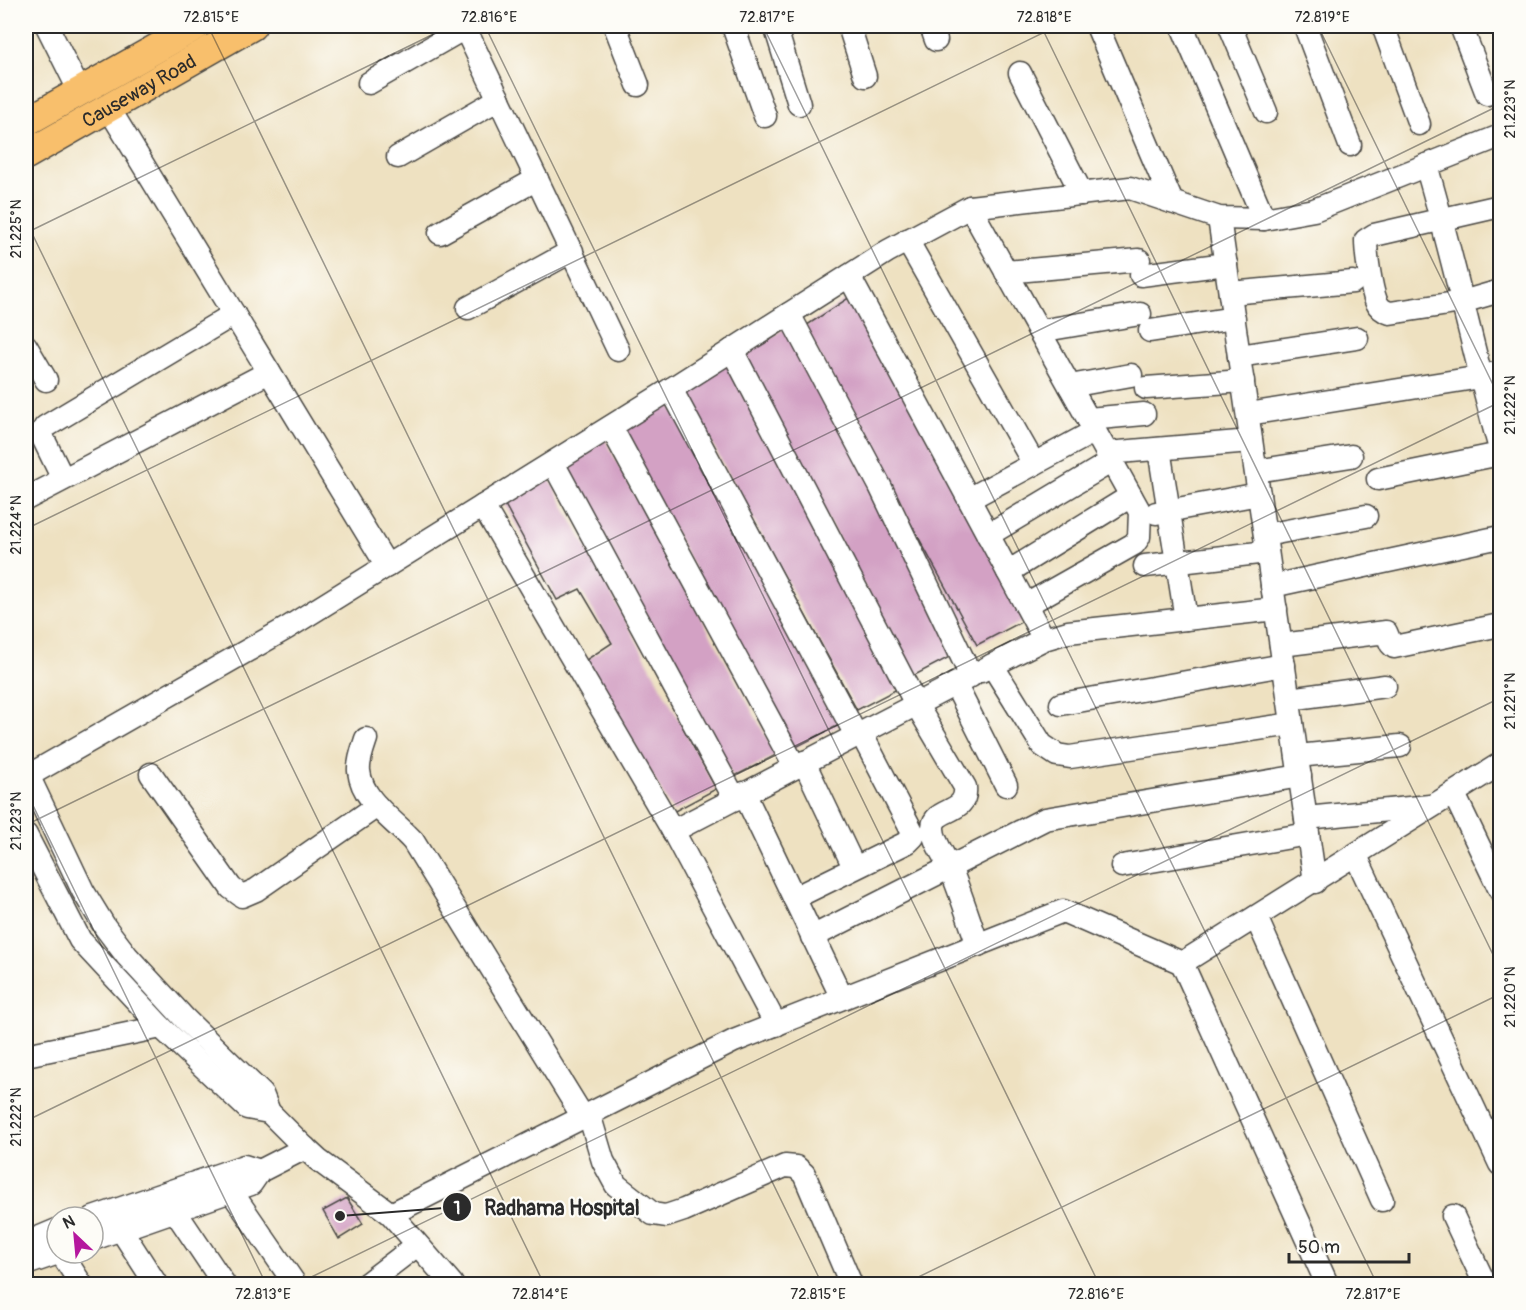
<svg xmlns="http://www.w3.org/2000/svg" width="1526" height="1310" font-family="Pangolin,sans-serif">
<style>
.building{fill:#d3a1c4}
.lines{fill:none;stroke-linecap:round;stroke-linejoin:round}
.minor-casing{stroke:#484642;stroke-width:25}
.major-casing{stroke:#484642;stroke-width:31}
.minor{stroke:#fff;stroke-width:22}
.major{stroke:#f8bf6c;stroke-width:28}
.ticks{fill:none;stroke:#2b2b2b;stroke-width:1.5;stroke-opacity:0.45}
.labels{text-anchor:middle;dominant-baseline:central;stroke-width:4.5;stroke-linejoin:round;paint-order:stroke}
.street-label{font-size:20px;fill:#2b2b2b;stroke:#fdfcf7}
.leader{fill:none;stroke:#2b2b2b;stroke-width:2}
.callout-dot{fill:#2b2b2b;stroke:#fdfcf7;stroke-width:2}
.mark-label{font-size:18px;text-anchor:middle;font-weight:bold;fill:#fff}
.callout-label{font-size:21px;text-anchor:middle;font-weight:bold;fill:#2b2b2b;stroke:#fdfcf7;stroke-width:4.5;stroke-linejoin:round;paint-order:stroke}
.neatline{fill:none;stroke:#2b2b2b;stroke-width:2}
.ticks-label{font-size:15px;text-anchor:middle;fill:#2b2b2b}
</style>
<rect width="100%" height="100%" fill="#fdfcf7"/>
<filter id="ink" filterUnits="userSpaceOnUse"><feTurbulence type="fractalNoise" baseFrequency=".0167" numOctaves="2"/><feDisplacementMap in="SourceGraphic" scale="12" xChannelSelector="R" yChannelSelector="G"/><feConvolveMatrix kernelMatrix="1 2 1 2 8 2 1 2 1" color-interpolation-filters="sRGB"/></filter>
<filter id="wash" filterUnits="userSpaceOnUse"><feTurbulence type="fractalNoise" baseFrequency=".008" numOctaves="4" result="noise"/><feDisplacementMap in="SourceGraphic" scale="24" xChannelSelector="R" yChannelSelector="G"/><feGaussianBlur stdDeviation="1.35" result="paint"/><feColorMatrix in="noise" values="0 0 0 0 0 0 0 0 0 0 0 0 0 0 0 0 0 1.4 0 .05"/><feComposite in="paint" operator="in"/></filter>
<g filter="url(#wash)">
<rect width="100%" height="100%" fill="#eee1c1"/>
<g id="blocks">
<g class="building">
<path d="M 853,295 L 1025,620 L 977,645 L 804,327 Z"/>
<path d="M 788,326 L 961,651 L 913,676 L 740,358 Z"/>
<path d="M 732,360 L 905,685 L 857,710 L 684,392 Z"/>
<path d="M 668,399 L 841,724 L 792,749 L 620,431 Z"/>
<path d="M 604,438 L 776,755 L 733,777 L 560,459 Z"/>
<path d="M 548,476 L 716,789 L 673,812 L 586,660 L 612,643 L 580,589 L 557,600 L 504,503 Z"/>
<path d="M 347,1198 L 363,1224 L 339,1239 L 323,1211 Z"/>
</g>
</g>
</g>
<g filter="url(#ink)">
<use href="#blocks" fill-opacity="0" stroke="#484642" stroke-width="1.5"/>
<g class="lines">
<g class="minor-casing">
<g id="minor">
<path d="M 47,26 L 80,92"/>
<path d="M 464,26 L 618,350"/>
<path d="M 615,26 L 638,85"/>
<path d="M 733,26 L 765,116"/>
<path d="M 775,26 L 799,104"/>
<path d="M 849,26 L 865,76"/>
<path d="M 931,26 L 936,40"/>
<path d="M 1097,26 L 1172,202"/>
<path d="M 1182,26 L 1264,219"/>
<path d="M 1230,26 L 1266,112"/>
<path d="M 1305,26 L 1350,145"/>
<path d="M 1383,26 L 1419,124"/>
<path d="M 1461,26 L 1487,94"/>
<path d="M 1020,73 L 1082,194"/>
<path d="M 369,83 L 465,28"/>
<path d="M 108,107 L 387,566"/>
<path d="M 398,157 L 499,99"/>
<path d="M 1426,165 C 1454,259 1474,355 1500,449"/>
<path d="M 1500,206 L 1374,235 L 1366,240 C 1366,255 1371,288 1376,301 C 1379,308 1383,311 1390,313 L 1462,302 L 1500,291"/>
<path d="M 970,207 L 1140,512 L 1139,537 L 1134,544 L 1026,605"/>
<path d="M 1219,218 L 1315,882"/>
<path d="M 440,233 L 537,179"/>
<path d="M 907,240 L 1034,464"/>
<path d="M 1006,272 L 1139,260"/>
<path d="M 1141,275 L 1226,264"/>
<path d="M 849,276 L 1044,639"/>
<path d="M 1230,293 L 1353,282"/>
<path d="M 468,308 L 572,251"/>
<path d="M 1039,331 L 1140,314"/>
<path d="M 1150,331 L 1234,318"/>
<path d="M 26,346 L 46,380"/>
<path d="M 732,350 L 916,704 L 965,787 C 968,815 934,807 933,827 C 932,841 946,857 951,870 C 961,894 969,920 978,945"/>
<path d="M 1239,356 L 1357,338"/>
<path d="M 1070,386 L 1131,375"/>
<path d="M 1146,388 L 1243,381"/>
<path d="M 671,389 L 856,735"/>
<path d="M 1248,414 L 1481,377 L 1500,372"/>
<path d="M 1088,419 L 1144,414"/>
<path d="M 611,427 L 795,767"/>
<path d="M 1159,449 L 1186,619"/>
<path d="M 1107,453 L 1251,441"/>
<path d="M 553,463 L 735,799"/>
<path d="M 1256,471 L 1351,456"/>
<path d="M 63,479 L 41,434 L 45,427 L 234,314"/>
<path d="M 1378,479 L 1500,454"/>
<path d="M 26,499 L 269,372"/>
<path d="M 969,499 L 1095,431"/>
<path d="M 483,506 L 673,831 L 776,1025"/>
<path d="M 1156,513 L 1259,494"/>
<path d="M 988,535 L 1112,461"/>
<path d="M 1265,535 L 1366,516"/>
<path d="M 1145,566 L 1267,552"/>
<path d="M 1008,572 L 1131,496"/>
<path d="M 1272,586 L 1500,537"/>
<path d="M 1281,645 L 1386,632 L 1391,644 L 1394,647 L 1500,625"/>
<path d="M 992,665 L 1042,745 L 1057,755 L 1070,757 L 1292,724"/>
<path d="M 981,671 L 1044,639 L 1068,632 L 1276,609"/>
<path d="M 955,684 L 1006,785"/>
<path d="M 1289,699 L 1385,686"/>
<path d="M 1061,704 L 1284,665"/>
<path d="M 366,739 C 363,748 358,761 359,771 C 362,801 394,820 413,841 L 583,1117"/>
<path d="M 1297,756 L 1400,746"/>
<path d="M 804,762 L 854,867"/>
<path d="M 26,771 L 83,891 L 105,927 L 127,956 L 185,1019 L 262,1094 L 269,1112 L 305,1148 L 318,1160 L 391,1214 L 734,1041 L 1063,911 L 1182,963 L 1500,764"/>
<path d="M 151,774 L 231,888 L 242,896 L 256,890 L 377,806"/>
<path d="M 26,777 L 287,628 L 671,389 L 888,251 L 970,207 L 1130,188 L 1219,218 L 1264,219 L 1314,210 L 1500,136"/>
<path d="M 744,793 L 842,998"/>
<path d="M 1454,794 L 1500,890"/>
<path d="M 1306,818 L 1430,806"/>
<path d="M 673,831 L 971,676 L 880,486 L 789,314"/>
<path d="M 26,835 L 80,940 L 161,1027 L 247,1108 L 269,1112"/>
<path d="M 1356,856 L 1500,1164"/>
<path d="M 1122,866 L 1308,834"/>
<path d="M 794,898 L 908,842 L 913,837 L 913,833 L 861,733"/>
<path d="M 1256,917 L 1382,1200"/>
<path d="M 812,937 L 1045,819 L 1300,776"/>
<path d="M 1182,963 L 1327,1284"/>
<path d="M 26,1055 L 161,1027"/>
<path d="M 589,1114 L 603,1161 L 616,1185 L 653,1214 L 666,1216 L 684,1210 L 785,1166 L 796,1167 L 804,1174 L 851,1284"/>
<path d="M 231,1191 L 295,1284"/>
<path d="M 175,1211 L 224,1284"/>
<path d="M 391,1214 L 452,1284"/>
<path d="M 1453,1216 L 1485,1284"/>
<path d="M 93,1218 L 244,1166 L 260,1171"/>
<path d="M 120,1228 L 156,1284"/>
<path d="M 93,1239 L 251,1184 L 260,1171 L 305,1148"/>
<path d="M 26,1243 L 57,1230"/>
<path d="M 61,1253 L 81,1284"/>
<path d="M 26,1264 L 58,1253"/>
<path d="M 366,1284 L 417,1245"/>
</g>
</g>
<g class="major-casing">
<g id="major">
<path d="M 26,122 L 196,26"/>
<path id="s1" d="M 26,155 L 252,26"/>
</g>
</g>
<use href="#minor" class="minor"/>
<use href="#major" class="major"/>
</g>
</g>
<path class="ticks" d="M 208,26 L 822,1284M 485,26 L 1099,1284M 763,26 L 1377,1284M 1041,26 L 1500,969M 1318,26 L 1500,399M 26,221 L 544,1284M 26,233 L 450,26M 26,529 L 1057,26M 26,791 L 266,1284M 26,825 L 1500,105M 26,1121 L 1500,402M 297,1284 L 1500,698M 904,1284 L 1500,994"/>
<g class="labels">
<g class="street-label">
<text stroke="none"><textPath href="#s1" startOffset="130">Causeway Road</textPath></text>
</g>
</g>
<path class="leader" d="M340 1216L457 1207"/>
<g class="callout-dot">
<circle cx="340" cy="1216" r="6"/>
<circle cx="457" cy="1207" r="15"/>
</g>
<g class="mark-label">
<text x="457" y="1214">1</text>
</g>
<g class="callout-label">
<text x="562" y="1215">Radhama Hospital</text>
</g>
<rect width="1526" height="1310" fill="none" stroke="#fdfcf7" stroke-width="66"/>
<g transform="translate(75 1235) rotate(334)"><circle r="28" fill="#fdfcf7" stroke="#a9a8a5" stroke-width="1.5"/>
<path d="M0-4.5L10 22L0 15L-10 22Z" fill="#b5179e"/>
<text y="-9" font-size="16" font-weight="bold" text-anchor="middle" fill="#2b2b2b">N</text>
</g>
<path d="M1289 1253v9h120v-9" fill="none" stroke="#2b2b2b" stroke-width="3"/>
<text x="1298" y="1253" font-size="18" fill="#2b2b2b" stroke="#fdfcf7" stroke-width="4.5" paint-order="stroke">50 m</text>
<rect x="33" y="33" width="1460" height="1244" class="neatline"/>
<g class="ticks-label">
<text x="211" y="22">72.815°E</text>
<text x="489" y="22">72.816°E</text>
<text x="767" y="22">72.817°E</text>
<text x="1044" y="22">72.818°E</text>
<text x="1322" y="22">72.819°E</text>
<text transform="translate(1510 109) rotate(-90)" y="5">21.223°N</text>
<text transform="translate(16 229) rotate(-90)" y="5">21.225°N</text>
<text transform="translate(1510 405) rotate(-90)" y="5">21.222°N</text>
<text transform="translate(16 525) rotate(-90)" y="5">21.224°N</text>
<text transform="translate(1510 701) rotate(-90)" y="5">21.221°N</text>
<text transform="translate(16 821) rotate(-90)" y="5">21.223°N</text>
<text transform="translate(1510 997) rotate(-90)" y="5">21.220°N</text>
<text transform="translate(16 1117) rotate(-90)" y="5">21.222°N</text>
<text x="263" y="1299">72.813°E</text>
<text x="540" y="1299">72.814°E</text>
<text x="818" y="1299">72.815°E</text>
<text x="1096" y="1299">72.816°E</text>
<text x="1373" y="1299">72.817°E</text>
</g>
</svg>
